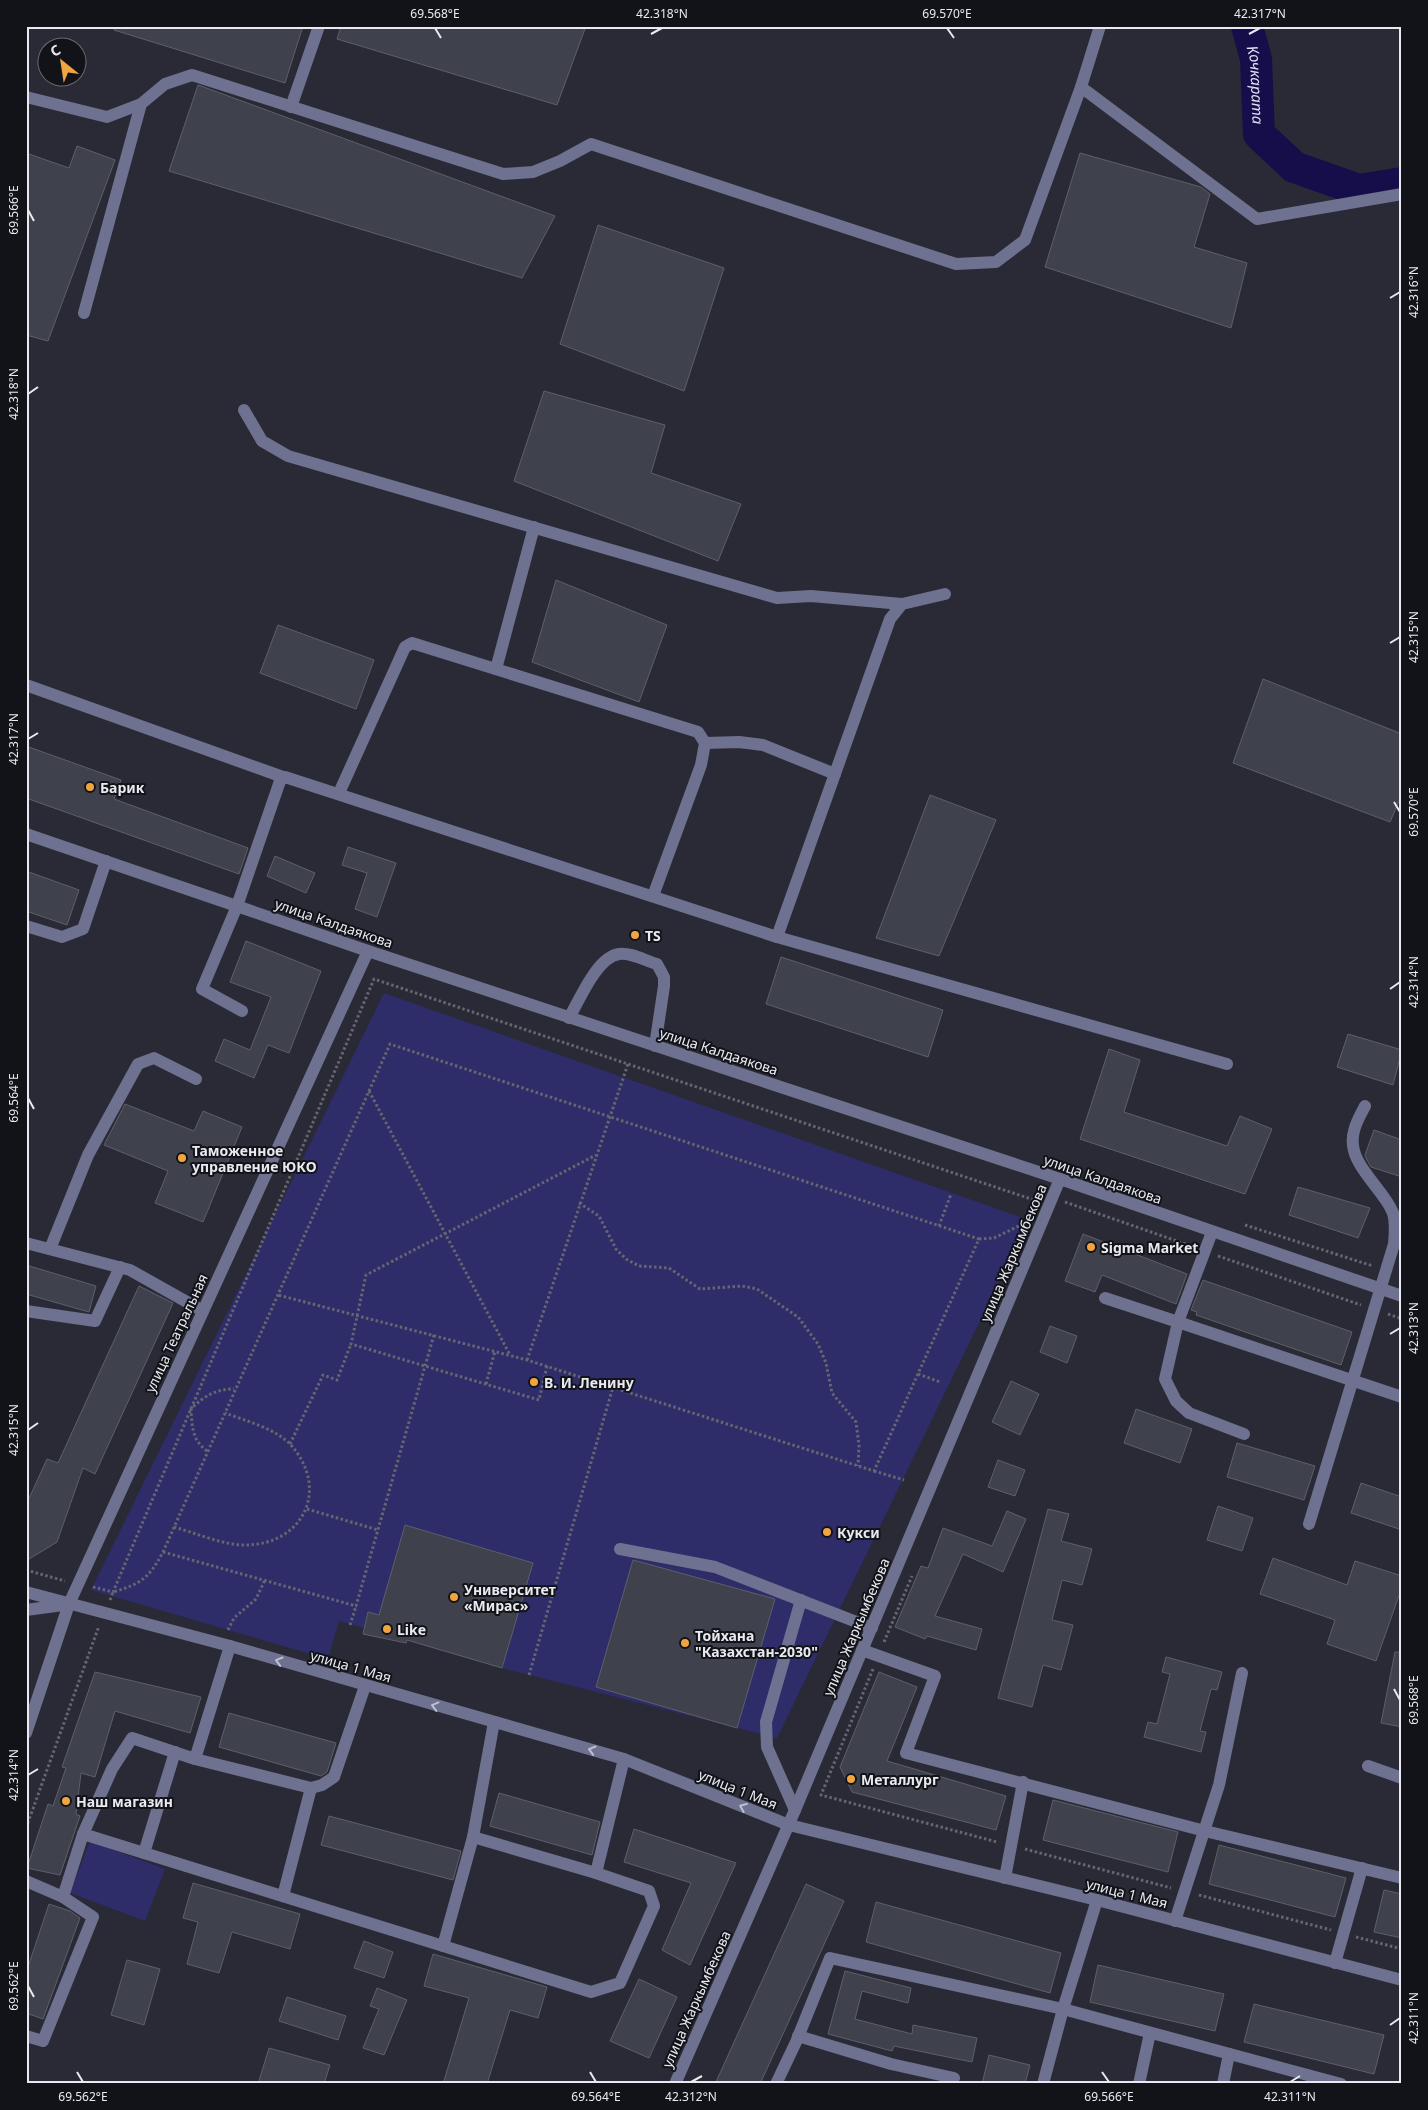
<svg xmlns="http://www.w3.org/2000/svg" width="1428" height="2110" font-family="'Noto Sans',sans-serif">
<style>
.green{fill:#2e2c69}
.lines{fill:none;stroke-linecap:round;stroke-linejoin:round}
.river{stroke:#160e4a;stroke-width:32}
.building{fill:#3f414c;stroke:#5e5f6b}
.path{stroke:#656670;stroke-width:3;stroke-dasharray:2.5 2.5;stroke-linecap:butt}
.minor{stroke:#6e718f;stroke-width:12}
.oneway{stroke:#bec0cf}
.ticks{fill:none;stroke:#e9eaf1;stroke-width:2}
.poi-dot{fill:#f1a540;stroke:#121318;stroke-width:2}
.labels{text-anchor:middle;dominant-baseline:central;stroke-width:4;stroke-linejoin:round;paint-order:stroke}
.poi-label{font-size:14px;font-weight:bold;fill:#e9eaf1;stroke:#121318;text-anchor:start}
.street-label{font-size:14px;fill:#e9eaf1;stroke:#121318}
.water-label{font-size:15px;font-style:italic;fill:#dee0f4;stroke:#121318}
.neatline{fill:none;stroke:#e9eaf1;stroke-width:2}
.ticks-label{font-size:12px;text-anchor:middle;fill:#e9eaf1}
</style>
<rect width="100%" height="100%" fill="#292a35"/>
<g class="green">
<path d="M 384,993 L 1029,1220 L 777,1738 L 502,1668 L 339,1621 L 328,1659 L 91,1590 Z"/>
<path d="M 90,1841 L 165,1869 L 145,1921 L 70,1893 Z"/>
</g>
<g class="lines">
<path class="river" id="s1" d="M 1247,26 L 1256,59 L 1259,134 L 1294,167 L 1359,190 L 1402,183"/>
</g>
<g class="building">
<path d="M 114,26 L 303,26 L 285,83 L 114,30 Z"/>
<path d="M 341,26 L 586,26 L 557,105 L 337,39 Z"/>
<path d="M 198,85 L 201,86 L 555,216 L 522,278 L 169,171 Z"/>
<path d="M 77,146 L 115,160 L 48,341 L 26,335 L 26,153 L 69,168 Z"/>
<path d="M 1080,153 L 1201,187 L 1210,194 L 1194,247 L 1247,263 L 1231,328 L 1045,267 Z"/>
<path d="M 598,225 L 724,268 L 684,391 L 560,344 Z"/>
<path d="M 544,391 L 665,425 L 651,473 L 741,504 L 718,561 L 514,481 Z"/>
<path d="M 556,580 L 667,625 L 639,702 L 532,662 Z"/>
<path d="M 278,625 L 374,660 L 356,709 L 260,673 Z"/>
<path d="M 1263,679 L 1402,734 L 1402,794 L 1390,822 L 1233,763 Z"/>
<path d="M 26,746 L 121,780 L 114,799 L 248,848 L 239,874 L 26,798 Z"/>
<path d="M 930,795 L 996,820 L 939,956 L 876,938 Z"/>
<path d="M 348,847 L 396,863 L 377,917 L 355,909 L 367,873 L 342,865 Z"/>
<path d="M 275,856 L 315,873 L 306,893 L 267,876 Z"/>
<path d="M 26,871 L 79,890 L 67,925 L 26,911 Z"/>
<path d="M 246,941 L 321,971 L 289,1053 L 268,1045 L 254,1078 L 215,1061 L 224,1039 L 250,1050 L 271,997 L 230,982 Z"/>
<path d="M 781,957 L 943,1010 L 928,1057 L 766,1004 Z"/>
<path d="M 1348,1034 L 1402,1050 L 1393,1085 L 1337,1067 Z"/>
<path d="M 1109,1049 L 1140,1060 L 1124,1112 L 1227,1146 L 1240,1116 L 1272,1129 L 1245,1194 L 1080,1139 Z"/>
<path d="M 125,1104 L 194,1131 L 203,1111 L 242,1127 L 203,1222 L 155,1203 L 168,1171 L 104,1145 Z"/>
<path d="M 1374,1130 L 1402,1140 L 1402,1177 L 1371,1167 L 1367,1160 L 1365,1155 Z"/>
<path d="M 1298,1187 L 1370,1208 L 1358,1238 L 1289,1215 Z"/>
<path d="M 1083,1234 L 1187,1274 L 1176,1304 L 1102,1275 L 1095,1292 L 1065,1281 Z"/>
<path d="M 26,1265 L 96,1286 L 89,1312 L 26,1294 Z"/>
<path d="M 1203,1280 L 1352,1332 L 1341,1365 L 1196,1315 L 1197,1312 L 1191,1310 Z"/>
<path d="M 139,1286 L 173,1303 L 95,1474 L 83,1468 L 57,1542 L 26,1561 L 26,1505 L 47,1459 L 58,1463 Z"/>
<path d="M 1050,1326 L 1077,1336 L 1067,1363 L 1040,1352 Z"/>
<path d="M 1011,1381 L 1039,1394 L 1020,1435 L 992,1422 Z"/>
<path d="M 1136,1409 L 1192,1429 L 1180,1463 L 1124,1443 Z"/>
<path d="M 1237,1443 L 1315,1466 L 1304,1500 L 1227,1477 Z"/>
<path d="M 998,1460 L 1025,1470 L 1015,1496 L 988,1487 Z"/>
<path d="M 1361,1483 L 1402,1497 L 1402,1530 L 1351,1513 Z"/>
<path d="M 1218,1506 L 1253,1518 L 1242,1551 L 1207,1540 Z"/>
<path d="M 1048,1509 L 1069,1514 L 1061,1541 L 1092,1549 L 1082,1585 L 1062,1580 L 1052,1620 L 1073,1625 L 1061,1670 L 1043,1665 L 1032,1707 L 998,1698 Z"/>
<path d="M 1007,1511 L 1026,1519 L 1003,1572 L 963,1554 L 935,1616 L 982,1629 L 976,1650 L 927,1636 L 925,1639 L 895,1627 L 921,1566 L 928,1568 L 943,1528 L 992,1546 Z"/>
<path d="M 405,1525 L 533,1563 L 502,1668 L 407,1640 L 406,1643 L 363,1634 L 368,1612 L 379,1615 Z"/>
<path d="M 1273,1558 L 1347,1585 L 1355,1561 L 1402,1576 L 1402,1587 L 1376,1661 L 1327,1644 L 1335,1620 L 1260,1594 Z"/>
<path d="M 633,1560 L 775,1599 L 737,1728 L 596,1687 Z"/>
<path d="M 1395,1652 L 1402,1652 L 1402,1727 L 1381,1723 Z"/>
<path d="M 1166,1657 L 1222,1672 L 1217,1690 L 1211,1689 L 1200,1731 L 1206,1732 L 1201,1752 L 1144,1737 L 1148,1722 L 1157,1724 L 1170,1674 L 1162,1672 Z"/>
<path d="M 95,1672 L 201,1697 L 190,1733 L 115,1711 L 95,1777 L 81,1773 L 76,1814 L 80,1816 L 60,1875 L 27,1868 L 48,1804 L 53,1806 L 66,1768 L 62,1767 Z"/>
<path d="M 879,1672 L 917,1687 L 887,1761 L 1006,1796 L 996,1830 L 852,1792 L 840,1767 Z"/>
<path d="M 229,1713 L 336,1743 L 327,1772 L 321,1776 L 219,1747 Z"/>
<path d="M 499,1793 L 600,1822 L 592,1855 L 490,1826 Z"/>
<path d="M 1053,1800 L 1178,1832 L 1168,1872 L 1043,1840 Z"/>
<path d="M 329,1816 L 461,1851 L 453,1880 L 321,1845 Z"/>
<path d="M 634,1829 L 736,1863 L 690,1965 L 662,1950 L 691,1883 L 624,1862 Z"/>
<path d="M 1219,1845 L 1346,1878 L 1335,1917 L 1209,1884 Z"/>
<path d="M 193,1883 L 300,1914 L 290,1949 L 232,1932 L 219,1973 L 187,1964 L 198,1922 L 183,1918 Z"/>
<path d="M 806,1884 L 844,1901 L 760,2084 L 715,2084 Z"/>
<path d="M 1384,1890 L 1402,1894 L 1402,1938 L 1374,1932 Z"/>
<path d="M 876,1902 L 1061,1953 L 1050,1993 L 866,1942 Z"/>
<path d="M 49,1904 L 70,1911 L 80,1918 L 43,2019 L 26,2013 L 26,1973 Z"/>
<path d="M 364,1941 L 393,1952 L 384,1978 L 354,1968 Z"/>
<path d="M 433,1954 L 547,1987 L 538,2018 L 510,2010 L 487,2084 L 443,2084 L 469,1998 L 424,1986 Z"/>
<path d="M 127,1960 L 160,1969 L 144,2025 L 111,2015 Z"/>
<path d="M 1098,1965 L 1224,1994 L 1215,2031 L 1090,2002 Z"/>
<path d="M 845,1971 L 911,1988 L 908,2003 L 862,1991 L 855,2019 L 912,2034 L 913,2025 L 977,2038 L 972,2062 L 894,2046 L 892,2051 L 828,2034 Z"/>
<path d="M 639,1979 L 677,1997 L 649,2058 L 610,2041 Z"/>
<path d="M 377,1988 L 407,2000 L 384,2055 L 363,2048 L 379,2009 L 370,2006 Z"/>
<path d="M 287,1997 L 346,2016 L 338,2040 L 279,2021 Z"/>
<path d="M 1254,2004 L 1384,2035 L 1374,2074 L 1244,2042 Z"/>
<path d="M 269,2048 L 330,2065 L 324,2084 L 258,2084 Z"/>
<path d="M 989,2055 L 1030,2065 L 1025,2084 L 982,2084 Z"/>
</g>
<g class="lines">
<g class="path">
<path d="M 369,1091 L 510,1355"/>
<path d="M 1065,1202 L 1191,1246"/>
<path d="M 579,1203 L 599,1216 L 616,1249 L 626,1259 L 639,1266 L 669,1268 L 700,1289 L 742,1286 L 757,1289 L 798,1317 L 818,1344 L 826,1363 L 832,1393 L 856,1422 L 859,1445 L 858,1466"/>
<path d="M 1245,1225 L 1373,1266"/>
<path d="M 939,1226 L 951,1194"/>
<path d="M 979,1239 L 994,1238 L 1025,1223"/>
<path d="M 1218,1256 L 1361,1305"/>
<path d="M 1388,1314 L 1402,1319"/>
<path d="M 527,1360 L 628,1064"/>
<path d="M 547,1366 L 539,1400 L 351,1344 L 366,1275 L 596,1155"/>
<path d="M 918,1374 L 940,1382"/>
<path d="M 486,1384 L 495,1351"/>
<path d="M 290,1444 L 323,1375 L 337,1380 L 351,1344"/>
<path d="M 207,1451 C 192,1440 192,1426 191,1409 C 204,1396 216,1389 234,1389"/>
<path d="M 874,1471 L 904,1480"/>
<path d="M 307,1509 L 378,1530"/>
<path d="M 174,1527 C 196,1533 222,1545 245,1545 C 303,1545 331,1489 290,1444 C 274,1428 246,1421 225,1413"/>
<path d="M 163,1552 L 356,1606 L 434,1335"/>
<path d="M 26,1570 L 65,1581"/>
<path d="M 93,1587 L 113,1592 L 374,979 L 1037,1201"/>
<path d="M 110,1600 L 113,1592 C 141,1584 149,1578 163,1552 L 390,1044 L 979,1239 L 874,1471 L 527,1360 L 278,1295"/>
<path d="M 350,1625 L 356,1606"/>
<path d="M 228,1630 L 234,1618 L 256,1599 L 265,1580"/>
<path d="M 884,1642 L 912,1576"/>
<path d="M 873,1669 L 821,1795 L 997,1842"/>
<path d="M 529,1675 L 613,1387"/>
<path d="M 26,1828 L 99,1626"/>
<path d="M 1025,1849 L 1171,1888"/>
<path d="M 1199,1895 L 1331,1930"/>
<path d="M 1356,1937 L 1402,1949"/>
</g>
<g class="minor">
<path d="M 1100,26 L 1081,87 L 1257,219 L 1402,194"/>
<path d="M 26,97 L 107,117 L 141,104 L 165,84 L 192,75 L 503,174 L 533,172 L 560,161 L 591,144 L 956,264 L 996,262 L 1025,240 L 1081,87"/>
<path d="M 291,107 L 319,26"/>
<path d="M 84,313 L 141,104"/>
<path d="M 244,410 L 262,441 L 288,456 L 777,598 L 811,596 L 902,604"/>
<path d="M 496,669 L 534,527"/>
<path d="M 26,685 L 283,777"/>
<path d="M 705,743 L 739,742 L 763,745 L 835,774"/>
<path d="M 339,793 L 405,647 L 412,643 L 698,732 L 705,743 L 701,765 L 653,896"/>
<path d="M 26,834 L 368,951 L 1060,1179 L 1402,1296"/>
<path d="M 26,926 L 62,937 L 83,929 L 106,861"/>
<path d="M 777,937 L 890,619 L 902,604 L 945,594"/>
<path d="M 242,1011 L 202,989 L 237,906 L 280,781 L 285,777 L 777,937 L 1227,1064"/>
<path d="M 569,1018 C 580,999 597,957 619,954 C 630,952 646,961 657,964 L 664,977 L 664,986 L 655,1046"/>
<path d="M 26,1243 L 130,1270 L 203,1311"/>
<path d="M 50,1249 L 88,1155 L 138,1064 L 154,1058 L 196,1079"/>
<path d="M 1105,1298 L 1178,1322 L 1212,1232"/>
<path d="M 26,1311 L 95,1321 L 120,1267"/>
<path d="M 1244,1434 L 1189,1413 L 1176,1401 L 1165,1379 L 1178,1322 L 1402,1397"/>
<path d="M 1309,1524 L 1394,1244 C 1395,1233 1396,1224 1393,1213 C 1383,1187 1345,1163 1354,1131 C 1356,1122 1361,1114 1365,1106"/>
<path d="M 620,1549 L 715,1567 L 872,1628"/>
<path d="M 26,1592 L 230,1646 L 624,1759 L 789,1825 L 1097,1900 L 1402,1980"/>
<path d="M 26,1610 L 63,1605"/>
<path d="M 230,1646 L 195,1759 L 132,1738 L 112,1769 L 83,1834 L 591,1992 L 620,1983 L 654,1906 L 649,1891 L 596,1873 L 624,1759"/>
<path d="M 862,1650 L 935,1676 L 906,1753 L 1205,1831 L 1402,1878"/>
<path d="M 494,1722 L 473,1837 L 596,1873"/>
<path d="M 26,1733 L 69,1604 L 368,951"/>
<path d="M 195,1759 L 311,1788 L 322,1785 L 334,1777 L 365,1686"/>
<path d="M 1368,1766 L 1402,1778"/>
<path d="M 795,1810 L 767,1747 L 766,1722 L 801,1600"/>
<path d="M 144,1853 L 175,1752"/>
<path d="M 1005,1878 L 1023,1782"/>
<path d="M 26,1881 L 63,1897 L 93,1917 L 43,2041 L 26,2036"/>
<path d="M 283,1896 L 311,1788"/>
<path d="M 63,1897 L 83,1834"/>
<path d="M 1175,1921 L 1219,1785 L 1242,1673"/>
<path d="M 443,1946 L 473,1837"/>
<path d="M 1335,1963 L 1362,1868"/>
<path d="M 798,2036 L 891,2064 L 954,2078"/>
<path d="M 675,2084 L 795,1810 L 1060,1179"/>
<path d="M 776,2084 L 796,2042 L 830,1958 L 1063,2009 L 1341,2084"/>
<path d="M 1043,2084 L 1063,2009 L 1097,1900"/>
<path d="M 1139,2084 L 1150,2033"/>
<path d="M 1223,2084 L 1229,2054"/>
</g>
</g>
<defs><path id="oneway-chevron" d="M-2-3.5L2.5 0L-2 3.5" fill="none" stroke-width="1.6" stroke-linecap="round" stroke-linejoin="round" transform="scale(1.25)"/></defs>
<g class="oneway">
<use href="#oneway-chevron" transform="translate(279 1661) rotate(-164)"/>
<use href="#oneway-chevron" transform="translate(435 1706) rotate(-165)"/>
<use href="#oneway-chevron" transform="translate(592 1750) rotate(-164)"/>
<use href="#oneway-chevron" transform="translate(743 1807) rotate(-158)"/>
</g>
<path class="ticks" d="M 435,28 L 441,38M 947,28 L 954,38M 651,34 L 662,28M 1249,34 L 1260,28M 28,210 L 34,221M 1390,298 L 1400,292M 28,394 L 38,387M 1390,643 L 1400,637M 28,739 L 38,733M 1394,802 L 1400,812M 1390,989 L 1400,982M 28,1098 L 34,1109M 1390,1334 L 1400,1328M 28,1430 L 38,1423M 1394,1689 L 1400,1700M 28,1775 L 38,1769M 28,1986 L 34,1997M 1390,2025 L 1400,2018M 77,2072 L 83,2082M 590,2072 L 596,2082M 1102,2072 L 1109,2082M 691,2082 L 702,2076M 1290,2082 L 1300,2076"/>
<g class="poi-dot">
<circle cx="90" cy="787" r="5"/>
<circle cx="635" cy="935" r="5"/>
<circle cx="182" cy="1158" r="5"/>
<circle cx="1091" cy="1247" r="5"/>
<circle cx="534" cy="1382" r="5"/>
<circle cx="827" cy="1532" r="5"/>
<circle cx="454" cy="1597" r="5"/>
<circle cx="387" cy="1629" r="5"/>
<circle cx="685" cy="1643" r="5"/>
<circle cx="851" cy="1779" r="5"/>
<circle cx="66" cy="1801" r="5"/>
</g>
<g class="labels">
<g class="poi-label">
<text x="100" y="787">Барик</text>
<text x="645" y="935">TS</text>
<text x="192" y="1150">Таможенное<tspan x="192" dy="16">управление ЮКО</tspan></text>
<text x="1101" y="1247">Sigma Market</text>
<text x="544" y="1382">В. И. Ленину</text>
<text x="837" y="1532">Кукси</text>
<text x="464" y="1589">Университет<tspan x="464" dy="16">«Мирас»</tspan></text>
<text x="397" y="1629">Like</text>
<text x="695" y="1635">Тойхана<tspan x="695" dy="16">"Казахстан-2030"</tspan></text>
<text x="861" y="1779">Металлург</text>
<text x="76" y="1801">Наш магазин</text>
</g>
<g class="street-label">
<text transform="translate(334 923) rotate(19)">улица Калдаякова</text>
<text transform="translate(719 1051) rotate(18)">улица Калдаякова</text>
<text transform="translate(1103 1179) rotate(19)">улица Калдаякова</text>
<text transform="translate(1013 1253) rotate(-67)">улица Жаркымбекова</text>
<text transform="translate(176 1333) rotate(-65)">улица Театральная</text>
<text transform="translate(856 1627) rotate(-67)">улица Жаркымбекова</text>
<text transform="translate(351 1666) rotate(16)">улица 1 Мая</text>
<text transform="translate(738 1789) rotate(22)">улица 1 Мая</text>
<text transform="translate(1127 1893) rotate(14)">улица 1 Мая</text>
<text transform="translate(696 1999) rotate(-66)">улица Жаркымбекова</text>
</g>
<g class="water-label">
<text stroke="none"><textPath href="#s1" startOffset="60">Кочкарата</textPath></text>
</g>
</g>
<rect width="1428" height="2110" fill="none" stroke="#121318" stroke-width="55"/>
<g transform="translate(62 62) rotate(330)"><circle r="24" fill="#121318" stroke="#68696f"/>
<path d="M0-4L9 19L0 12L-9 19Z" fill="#f1a540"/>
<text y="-8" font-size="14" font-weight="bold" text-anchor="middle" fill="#e9eaf1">С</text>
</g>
<rect x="28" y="28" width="1372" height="2054" class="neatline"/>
<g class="ticks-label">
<text x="435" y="18">69.568°E</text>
<text x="662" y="18">42.318°N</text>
<text x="947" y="18">69.570°E</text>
<text x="1260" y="18">42.317°N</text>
<text transform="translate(14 210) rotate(-90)" y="4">69.566°E</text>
<text transform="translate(1414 292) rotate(-90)" y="4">42.316°N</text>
<text transform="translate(14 394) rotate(-90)" y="4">42.318°N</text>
<text transform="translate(1414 637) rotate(-90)" y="4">42.315°N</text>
<text transform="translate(14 739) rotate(-90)" y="4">42.317°N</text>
<text transform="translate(1414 812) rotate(-90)" y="4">69.570°E</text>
<text transform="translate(1414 982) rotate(-90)" y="4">42.314°N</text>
<text transform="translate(14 1098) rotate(-90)" y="4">69.564°E</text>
<text transform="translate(1414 1328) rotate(-90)" y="4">42.313°N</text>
<text transform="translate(14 1430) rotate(-90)" y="4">42.315°N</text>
<text transform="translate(1414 1700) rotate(-90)" y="4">69.568°E</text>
<text transform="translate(14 1775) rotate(-90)" y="4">42.314°N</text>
<text transform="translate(14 1986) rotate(-90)" y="4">69.562°E</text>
<text transform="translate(1414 2018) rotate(-90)" y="4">42.311°N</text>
<text x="83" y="2101">69.562°E</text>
<text x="596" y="2101">69.564°E</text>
<text x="691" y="2101">42.312°N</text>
<text x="1109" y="2101">69.566°E</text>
<text x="1290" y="2101">42.311°N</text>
</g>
</svg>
